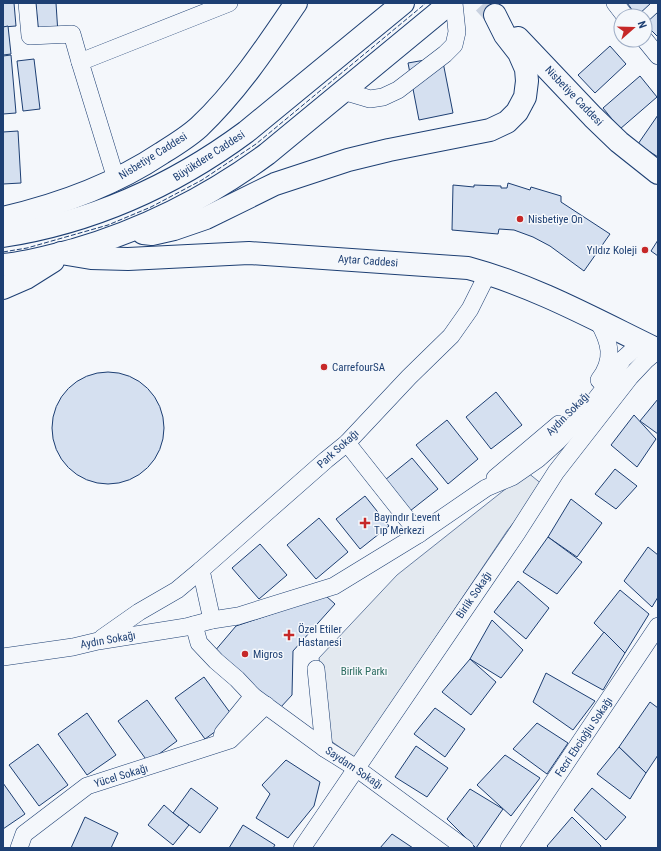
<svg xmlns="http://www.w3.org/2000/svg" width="661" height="851" font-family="'Roboto Condensed',sans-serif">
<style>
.green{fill:#e3e9f0;stroke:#687fa3}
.building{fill:#d5e0f0;stroke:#1d3f73}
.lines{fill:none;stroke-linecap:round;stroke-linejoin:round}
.major-tunnel{stroke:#c9d2e0;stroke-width:22;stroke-dasharray:22 11;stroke-linecap:butt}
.minor-casing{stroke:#1d3f73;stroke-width:18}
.major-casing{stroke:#1d3f73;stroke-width:24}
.minor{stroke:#f4f7fb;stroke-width:17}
.major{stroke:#f4f7fb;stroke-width:22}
.fence{stroke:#1d3f73;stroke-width:1;stroke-dasharray:5 2;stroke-linecap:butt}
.poi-dot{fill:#c62828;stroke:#f4f7fb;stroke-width:1.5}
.labels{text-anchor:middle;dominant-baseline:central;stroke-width:3;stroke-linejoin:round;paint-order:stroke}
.street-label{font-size:11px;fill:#1d3f73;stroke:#f4f7fb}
.poi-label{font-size:11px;fill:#1d3f73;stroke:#f4f7fb;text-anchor:start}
.park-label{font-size:11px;fill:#2c6c60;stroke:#f4f7fb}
</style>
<rect width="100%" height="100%" fill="#f4f7fb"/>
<path class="green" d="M 527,472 L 543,485 L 507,531 L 355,758 L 331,741 L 319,658 L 397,575 Z"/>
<g class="building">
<path d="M 3,3 L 14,3 L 16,26 L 3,27 Z"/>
<path d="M 36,3 L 56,3 L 58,34 L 39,35 Z"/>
<path d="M 627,3 L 651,3 L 637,16 Z"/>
<path d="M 658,12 L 658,37 L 645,24 Z"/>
<path d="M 8,26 L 11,54 L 3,55 L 3,27 Z"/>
<path d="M 610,46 L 626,64 L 595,93 L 578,75 Z"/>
<path d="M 11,55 L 16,113 L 3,114 L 3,56 Z"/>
<path d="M 442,57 L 453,113 L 419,120 L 408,63 Z"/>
<path d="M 34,59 L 40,109 L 23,111 L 17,61 Z"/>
<path d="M 640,76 L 657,97 L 620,129 L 603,108 Z"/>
<path d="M 658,115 L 658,157 L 638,144 Z"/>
<path d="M 18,131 L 21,183 L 3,184 L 3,132 Z"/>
<path d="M 508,183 L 530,190 L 531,187 L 561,196 L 561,202 L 610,234 L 584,271 L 550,246 L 533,237 L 514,230 L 499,229 L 498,234 L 452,230 L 453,185 L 474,187 L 474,185 L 501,186 L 501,188 L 507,188 Z"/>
<path d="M 658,240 L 658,256 L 651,251 Z"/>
<circle cx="108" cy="428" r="56"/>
<path d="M 496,392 L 522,425 L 491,449 L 466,417 Z"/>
<path d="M 658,399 L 658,434 L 640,421 Z"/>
<path d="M 634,415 L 656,439 L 637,467 L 611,445 Z"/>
<path d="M 447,420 L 478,459 L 448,484 L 416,445 Z"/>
<path d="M 412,458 L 438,489 L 410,511 L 385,480 Z"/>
<path d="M 615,469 L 637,486 L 616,509 L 595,494 Z"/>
<path d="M 365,496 L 389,526 L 360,549 L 336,519 Z"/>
<path d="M 571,499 L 602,523 L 577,557 L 548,537 Z"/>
<path d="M 319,518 L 348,552 L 316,579 L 287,545 Z"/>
<path d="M 548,537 L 582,562 L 557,594 L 523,572 Z"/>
<path d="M 260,544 L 287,575 L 259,599 L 232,568 Z"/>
<path d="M 648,547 L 658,555 L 658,597 L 652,607 L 624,581 Z"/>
<path d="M 518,581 L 549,608 L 526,639 L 494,612 Z"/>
<path d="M 620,590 L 649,614 L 625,653 L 594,623 Z"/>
<path d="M 326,596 L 335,604 L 293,651 L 292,695 L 280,708 L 214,652 L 236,626 Z"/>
<path d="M 492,620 L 523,650 L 501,678 L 470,659 Z"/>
<path d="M 604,632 L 625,653 L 603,690 L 572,673 Z"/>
<path d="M 470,659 L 496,682 L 471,715 L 442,692 Z"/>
<path d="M 546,673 L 595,701 L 573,730 L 533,702 Z"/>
<path d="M 204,677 L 234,718 L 205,739 L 175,698 Z"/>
<path d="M 147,700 L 177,741 L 148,762 L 118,721 Z"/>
<path d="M 650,702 L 658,708 L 658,755 L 646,773 L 619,747 Z"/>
<path d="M 435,708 L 465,729 L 445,757 L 414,734 Z"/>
<path d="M 87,713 L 116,755 L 87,775 L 58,734 Z"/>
<path d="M 537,723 L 568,743 L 547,774 L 513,749 Z"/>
<path d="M 38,744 L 68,785 L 39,806 L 9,765 Z"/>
<path d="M 416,746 L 448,768 L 427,797 L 395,777 Z"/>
<path d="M 619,747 L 646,773 L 630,799 L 597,774 Z"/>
<path d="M 505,755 L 540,778 L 511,816 L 477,785 Z"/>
<path d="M 286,760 L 320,782 L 314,806 L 288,838 L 256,818 L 270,794 L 262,785 Z"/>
<path d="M 3,783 L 25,814 L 3,829 Z"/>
<path d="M 191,788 L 218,808 L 200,833 L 173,813 Z"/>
<path d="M 592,788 L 626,817 L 606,840 L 574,810 Z"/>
<path d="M 470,789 L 503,809 L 476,848 L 447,819 Z"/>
<path d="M 164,805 L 173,813 L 189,825 L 173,845 L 148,825 Z"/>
<path d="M 85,817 L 118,833 L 111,848 L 71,848 Z"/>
<path d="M 572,817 L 601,846 L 600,848 L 549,848 L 547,846 Z"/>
<path d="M 243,825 L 275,845 L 273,848 L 229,848 Z"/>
<path d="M 392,834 L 413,848 L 380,848 Z"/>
</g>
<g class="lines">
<path class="major-tunnel" d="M 484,3 L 495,15"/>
<g class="minor-casing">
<g id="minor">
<path d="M 27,3 L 30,36 L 72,34 L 80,62"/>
<path d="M 615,3 L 625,16"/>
<path d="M 645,40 L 658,56"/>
<path d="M 343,91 L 370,99 L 383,97 L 398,90 L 445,54 L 454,45 L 457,32 L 454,3"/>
<path d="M 116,179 L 80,62 L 229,3"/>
<path d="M 598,321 C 610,342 615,359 599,380"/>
<path d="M 347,443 L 419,534"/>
<path d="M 495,478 L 559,424"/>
<path d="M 212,620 L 201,570 L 326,460 L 347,443 L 409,377 L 451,336 L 470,309 L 488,273"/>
<path d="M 194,625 L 199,643 L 216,661 L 237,679 L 253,696 L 324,748 L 356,768 L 465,848"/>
<path d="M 102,638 L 139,612 L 177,590 L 201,570"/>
<path d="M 3,657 L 73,647 L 98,641 L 186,627 L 212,620 L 238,616 L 334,586 L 419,534 L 486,488 L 512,477 L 538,459 L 558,441 L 589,408 L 603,390 L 623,359 L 642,342"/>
<path d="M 316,669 L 324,748"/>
<path d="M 222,737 L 223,733 L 253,696"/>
<path d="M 19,848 L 24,834 L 87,786 L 230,740 L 266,705"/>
<path d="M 302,848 L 517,533 L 556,472 L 630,377 L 646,360 L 658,350"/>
<path d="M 509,848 L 658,626"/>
</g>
</g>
<g class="major-casing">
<g id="major">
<path d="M 518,38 L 593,117 L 619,142 L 658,173"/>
<path d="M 3,218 C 59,205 114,185 162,153 C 175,145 188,137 199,127 C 237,91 267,46 296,3"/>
<path d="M 143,233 L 152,234 L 174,229 L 206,218 L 275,184 L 348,160 L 389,150 L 490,130 L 507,122 L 517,112 L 525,97 L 527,81 L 526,69 L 519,53 L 505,35 L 495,15"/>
<path d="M 3,236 C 93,222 173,186 246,132 L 403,3"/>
<path d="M 61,253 L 91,258 L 128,259 L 249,253 L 468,268 C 535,286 596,320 658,350"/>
<path d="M 3,265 C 27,263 51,256 74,250 C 146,229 207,198 267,154 L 450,3"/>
<path d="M 3,288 L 26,278 L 53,261"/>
</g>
</g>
<use href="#minor" class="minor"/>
<use href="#major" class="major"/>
<path class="fence" d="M 3,252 L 27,248 L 108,225 L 151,207 L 202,180 L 256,144 L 426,3"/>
</g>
<g class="poi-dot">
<circle cx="520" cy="219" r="4"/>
<circle cx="645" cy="250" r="4"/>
<circle cx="324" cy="367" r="4"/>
<path d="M363 517h4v4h4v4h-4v4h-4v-4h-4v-4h4z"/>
<path d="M287 629h4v4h4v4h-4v4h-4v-4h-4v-4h4z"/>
<circle cx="245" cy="654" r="4"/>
</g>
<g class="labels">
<g class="street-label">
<text transform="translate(574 96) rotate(46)">Nisbetiye Caddesi</text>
<text transform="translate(153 156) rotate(-32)">Nisbetiye Caddesi</text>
<text transform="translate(209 156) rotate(-33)">Büyükdere Caddesi</text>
<text transform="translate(368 261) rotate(4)">Aytar Caddesi</text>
<text transform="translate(568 414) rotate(-45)">Aydın Sokağı</text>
<text transform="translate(338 449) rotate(-42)">Park Sokağı</text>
<text transform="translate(474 595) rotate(-56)">Birlik Sokağı</text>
<text transform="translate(108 640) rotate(-10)">Aydın Sokağı</text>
<text transform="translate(584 737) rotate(-56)">Fecri Ebcioğlu Sokağı</text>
<text transform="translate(354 768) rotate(34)">Saydam Sokağı</text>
<text transform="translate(121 776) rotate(-17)">Yücel Sokağı</text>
</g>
<g class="poi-label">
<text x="528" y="219">Nisbetiye On</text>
<text x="637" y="250" text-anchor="end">Yıldız Koleji</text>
<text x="332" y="367">CarrefourSA</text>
<text x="374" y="517">Bayındır Levent<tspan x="374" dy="13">Tıp Merkezi</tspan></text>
<text x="298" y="629">Özel Etiler<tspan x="298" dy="13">Hastanesi</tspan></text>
<text x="253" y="654">Migros</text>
</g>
<g class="park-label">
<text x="364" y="671">Birlik Parkı</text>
</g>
</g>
<rect width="661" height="851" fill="none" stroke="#1d3f73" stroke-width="8"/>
<g transform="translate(633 28) rotate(70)"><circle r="19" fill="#f4f7fb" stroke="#9eadc5"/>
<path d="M0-3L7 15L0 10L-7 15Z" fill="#c62828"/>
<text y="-6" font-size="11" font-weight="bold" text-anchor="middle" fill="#1d3f73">N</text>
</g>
</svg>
